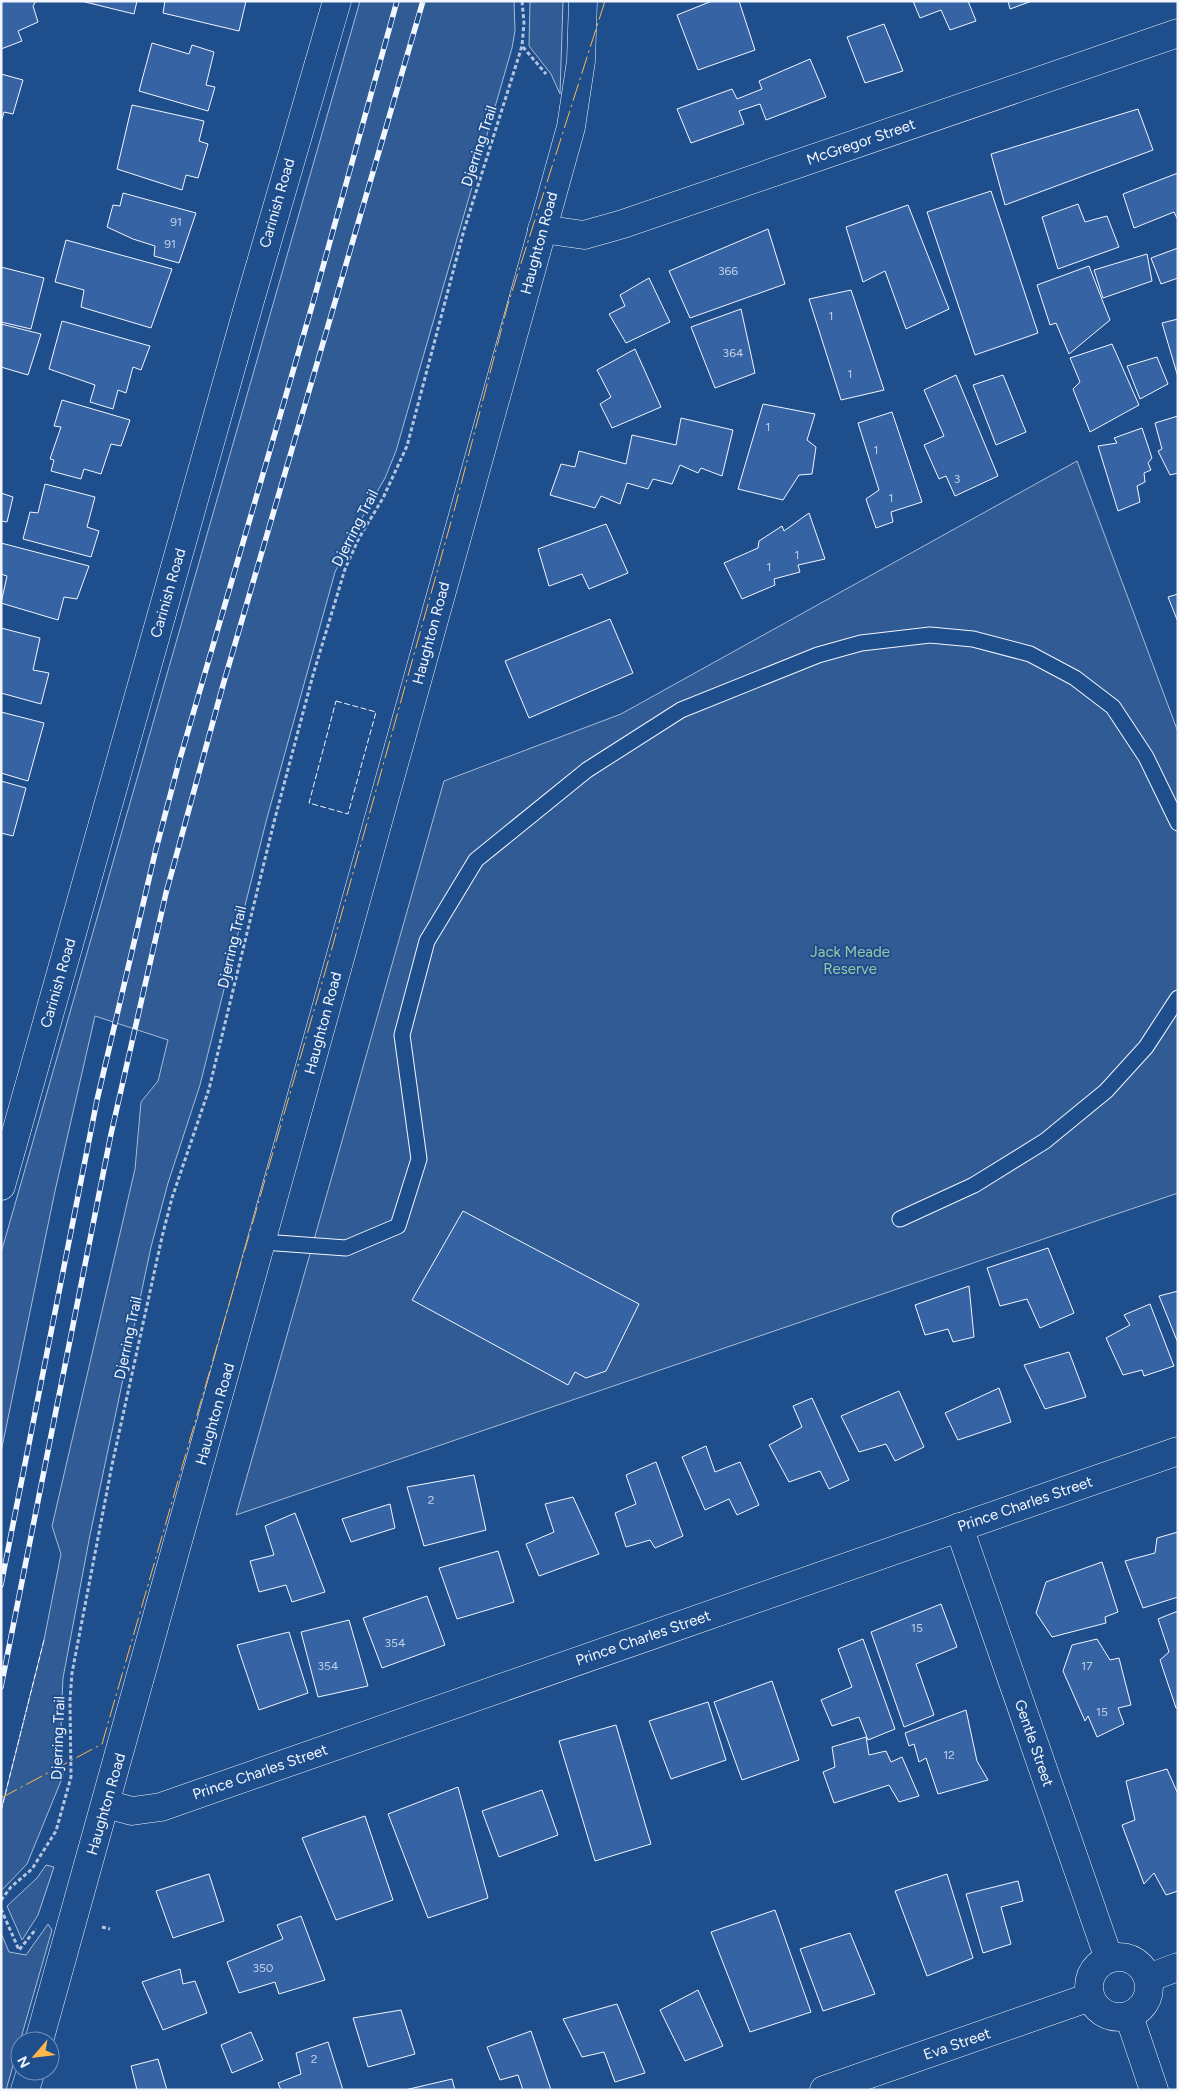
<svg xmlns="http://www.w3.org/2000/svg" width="1179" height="2091" font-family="Figtree,sans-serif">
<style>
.green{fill:#305b95;stroke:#a8bbd7}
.building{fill:#3563a3;stroke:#f2f6ff}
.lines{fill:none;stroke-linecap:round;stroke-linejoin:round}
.service-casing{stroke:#f2f6ff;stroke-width:17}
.minor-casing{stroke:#f2f6ff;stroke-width:29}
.tertiary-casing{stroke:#f2f6ff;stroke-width:29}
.path{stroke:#b3c4dc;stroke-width:3;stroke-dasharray:4 2.5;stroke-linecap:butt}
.service{stroke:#1f4e8c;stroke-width:15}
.minor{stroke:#1f4e8c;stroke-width:28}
.tertiary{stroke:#1f4e8c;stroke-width:28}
.rail-casing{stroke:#f2f6ff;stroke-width:5.5}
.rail{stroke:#1f4e8c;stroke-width:4;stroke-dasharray:11;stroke-linecap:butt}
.fence{stroke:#f2f6ff;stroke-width:1;stroke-dasharray:6 2.5;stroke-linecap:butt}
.power{stroke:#ffb74d;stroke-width:1;stroke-dasharray:18 4 2.5 4;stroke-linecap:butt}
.labels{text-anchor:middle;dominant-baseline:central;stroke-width:4;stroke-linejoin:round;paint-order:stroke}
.number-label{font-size:12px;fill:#c3d1e8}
.street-label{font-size:15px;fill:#f2f6ff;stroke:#1f4e8c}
.park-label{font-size:15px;fill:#97c8a6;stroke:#1f4e8c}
</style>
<rect width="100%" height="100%" fill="#1f4e8c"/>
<g class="green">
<path d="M 360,1 L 514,1 L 515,31 L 512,48 L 396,451 L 385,478 L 358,525 L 335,572 L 267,818 L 200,1085 L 168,1183 L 151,1247 L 90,1535 L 63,1678 L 61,1719 L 63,1776 L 27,1864 L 1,1891 L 1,1811 L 44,1640 L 61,1554 L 52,1526 L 135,1169 L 141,1102 L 158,1081 L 168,1040 L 95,1016 L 55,1191 L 1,1452 L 1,1253 Z"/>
<path d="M 530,1 L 563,1 L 560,94 L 551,74 L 529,46 Z"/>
<path d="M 1077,461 L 1178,732 L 1178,1193 L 236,1515 L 444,781 L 621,714 Z"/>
<path d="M 46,1865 L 54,1867 L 38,1915 L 22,1940 L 7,1906 L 37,1878 Z"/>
<path d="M 48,1924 L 52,1930 L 6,2090 L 1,2090 L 1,1933 L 9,1952 L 26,1955 Z"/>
</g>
<g class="building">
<path d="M 1,1 L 36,1 L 33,6 L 38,22 L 18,31 L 22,41 L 1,49 Z"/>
<path d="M 81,1 L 137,1 L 134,14 Z"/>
<path d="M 165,1 L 246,1 L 239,31 L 163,13 Z"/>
<path d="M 712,1 L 739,1 L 755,50 L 698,70 L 677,15 Z"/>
<path d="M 913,1 L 968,1 L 976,21 L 950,30 L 941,10 L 920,18 Z"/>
<path d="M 1008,1 L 1032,1 L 1010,9 Z"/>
<path d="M 884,24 L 903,71 L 865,83 L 847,37 Z"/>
<path d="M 152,43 L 189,54 L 192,45 L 214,52 L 206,85 L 215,87 L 208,111 L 139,91 Z"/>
<path d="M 810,59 L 826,97 L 766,120 L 760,104 L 739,111 L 744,124 L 691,143 L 677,109 L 732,89 L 737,99 L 762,89 L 759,81 Z"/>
<path d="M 1,74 L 23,80 L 13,114 L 4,112 L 1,122 Z"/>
<path d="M 132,105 L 204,121 L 199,141 L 208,144 L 198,178 L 186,175 L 182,190 L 117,169 Z"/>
<path d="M 1138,109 L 1153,150 L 1005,205 L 991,154 Z"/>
<path d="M 1178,173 L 1178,220 L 1174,212 L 1134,228 L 1123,194 Z"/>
<path d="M 991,191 L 1038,333 L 975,355 L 927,212 Z"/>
<path d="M 123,193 L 196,213 L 179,263 L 154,256 L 155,246 L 133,239 L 107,227 L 113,205 L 120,206 Z"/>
<path d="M 1078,204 L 1085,222 L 1107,216 L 1119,247 L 1058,269 L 1042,217 Z"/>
<path d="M 908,205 L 949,309 L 906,329 L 885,271 L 863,282 L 846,227 Z"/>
<path d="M 768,229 L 785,284 L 690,318 L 669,271 Z"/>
<path d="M 66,240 L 172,269 L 151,328 L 81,307 L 84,290 L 55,282 Z"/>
<path d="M 1178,248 L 1178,278 L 1161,284 L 1151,258 Z"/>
<path d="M 1147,254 L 1152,281 L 1103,298 L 1094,270 Z"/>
<path d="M 1089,266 L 1110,320 L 1069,354 L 1056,323 L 1050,325 L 1037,285 Z"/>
<path d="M 1,267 L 44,278 L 31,329 L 1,322 Z"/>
<path d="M 649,278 L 670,322 L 626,343 L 609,314 L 625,306 L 620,295 Z"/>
<path d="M 851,290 L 884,390 L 841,400 L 809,299 Z"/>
<path d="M 741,309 L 755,373 L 715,388 L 691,327 Z"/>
<path d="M 1178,319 L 1178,377 L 1162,323 Z"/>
<path d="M 62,321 L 150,346 L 141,370 L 133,367 L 126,393 L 118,390 L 113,409 L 90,402 L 95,385 L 49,369 Z"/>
<path d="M 1,324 L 41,334 L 28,375 L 1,367 Z"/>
<path d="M 1112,344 L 1139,405 L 1090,432 L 1073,389 L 1080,382 L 1070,358 Z"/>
<path d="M 635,349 L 661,407 L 612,428 L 600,404 L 611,397 L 597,370 Z"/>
<path d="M 1157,357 L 1168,384 L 1140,399 L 1127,366 Z"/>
<path d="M 956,375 L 998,476 L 955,496 L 946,476 L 939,479 L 924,445 L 944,436 L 924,390 Z"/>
<path d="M 1003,375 L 1026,432 L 996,445 L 973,385 Z"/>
<path d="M 62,400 L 130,420 L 121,446 L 111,444 L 101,474 L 84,469 L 81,479 L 51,471 L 54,460 L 50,459 L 61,427 L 54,426 Z"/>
<path d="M 763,404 L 815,414 L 807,440 L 816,447 L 812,474 L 799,475 L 783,500 L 738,489 Z"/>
<path d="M 892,412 L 922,502 L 891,512 L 893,522 L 876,528 L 866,499 L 879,490 L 858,423 Z"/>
<path d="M 1178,416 L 1178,473 L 1170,475 L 1158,451 L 1162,449 L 1155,423 Z"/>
<path d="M 681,418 L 733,430 L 722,476 L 701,468 L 698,473 L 680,465 L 672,484 L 653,479 L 648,489 L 627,483 L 620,504 L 601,496 L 595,508 L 550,495 L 561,464 L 575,467 L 579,451 L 626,464 L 632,435 L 676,445 Z"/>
<path d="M 1142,428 L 1152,458 L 1148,463 L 1151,470 L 1144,473 L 1145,482 L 1137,486 L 1140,502 L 1118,511 L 1098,446 L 1117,443 L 1114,438 Z"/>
<path d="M 45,484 L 95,497 L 87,527 L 99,531 L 91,557 L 23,539 L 30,512 L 38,513 Z"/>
<path d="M 1,493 L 13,497 L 7,522 L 1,521 Z"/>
<path d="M 809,513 L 825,559 L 798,565 L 800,572 L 774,579 L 775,585 L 742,599 L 724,563 L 758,548 L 759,541 L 782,526 L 784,531 Z"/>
<path d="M 606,524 L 628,573 L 589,589 L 582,574 L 549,586 L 538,549 Z"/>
<path d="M 1,543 L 89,566 L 77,599 L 64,597 L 58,620 L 1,603 L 7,576 L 1,574 Z"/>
<path d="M 1178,594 L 1178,622 L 1168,597 Z"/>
<path d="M 610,619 L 633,673 L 529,718 L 505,661 Z"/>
<path d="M 1,628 L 40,638 L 33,670 L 49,673 L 41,704 L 1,693 Z"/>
<path d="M 1,712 L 44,723 L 28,781 L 1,773 Z"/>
<path d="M 1,781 L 26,788 L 13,836 L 1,833 Z"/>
<path d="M 463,1211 L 639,1304 L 606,1371 L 586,1378 L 575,1372 L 568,1385 L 412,1300 Z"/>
<path d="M 1048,1248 L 1074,1313 L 1040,1328 L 1027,1299 L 1000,1306 L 987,1268 Z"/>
<path d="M 969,1286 L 974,1337 L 953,1342 L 948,1329 L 925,1335 L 915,1305 Z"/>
<path d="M 1178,1291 L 1178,1343 L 1159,1296 Z"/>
<path d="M 1150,1304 L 1174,1366 L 1144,1376 L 1142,1370 L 1123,1375 L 1106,1338 L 1130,1325 L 1124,1315 Z"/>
<path d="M 1069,1352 L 1086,1397 L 1045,1409 L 1024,1365 Z"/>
<path d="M 999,1388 L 1011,1422 L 958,1440 L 945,1413 Z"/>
<path d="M 899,1391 L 924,1447 L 895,1461 L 886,1444 L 859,1452 L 841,1416 Z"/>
<path d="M 812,1398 L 849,1480 L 829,1489 L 820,1471 L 789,1482 L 769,1445 L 802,1427 L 793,1406 Z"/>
<path d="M 706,1446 L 715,1472 L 740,1462 L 759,1505 L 737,1515 L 729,1499 L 705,1510 L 682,1457 Z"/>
<path d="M 656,1462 L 683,1536 L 655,1548 L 650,1540 L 626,1547 L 615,1513 L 636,1504 L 626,1475 Z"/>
<path d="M 474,1475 L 486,1530 L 424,1546 L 407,1487 Z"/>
<path d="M 573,1497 L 599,1554 L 539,1576 L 526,1544 L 554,1532 L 545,1504 Z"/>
<path d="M 390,1504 L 395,1528 L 351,1542 L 342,1519 Z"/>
<path d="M 295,1513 L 325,1592 L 292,1602 L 286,1585 L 259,1592 L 250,1561 L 274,1555 L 265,1526 Z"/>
<path d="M 1178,1532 L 1178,1597 L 1143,1608 L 1125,1561 L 1155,1553 L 1157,1538 Z"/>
<path d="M 498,1551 L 514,1602 L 457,1619 L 439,1568 Z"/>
<path d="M 1102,1562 L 1118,1612 L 1105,1617 L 1106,1623 L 1052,1637 L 1036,1613 L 1046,1582 Z"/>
<path d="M 427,1596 L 445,1645 L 382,1668 L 363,1618 Z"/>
<path d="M 941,1604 L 957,1647 L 916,1664 L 934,1715 L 904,1727 L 871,1632 Z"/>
<path d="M 1178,1611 L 1178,1708 L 1176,1708 L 1160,1660 L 1169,1652 L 1158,1619 Z"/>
<path d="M 349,1620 L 368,1686 L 318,1697 L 301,1632 Z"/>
<path d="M 289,1632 L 308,1693 L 259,1710 L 237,1645 Z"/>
<path d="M 863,1639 L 895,1729 L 868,1740 L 859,1717 L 832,1726 L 821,1700 L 852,1687 L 838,1649 Z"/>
<path d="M 1097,1639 L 1110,1660 L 1119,1658 L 1131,1705 L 1118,1708 L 1124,1724 L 1097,1737 L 1088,1716 L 1085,1721 L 1063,1671 L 1072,1645 Z"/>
<path d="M 772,1681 L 799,1760 L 742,1780 L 714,1702 Z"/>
<path d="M 708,1702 L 726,1760 L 671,1779 L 649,1721 Z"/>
<path d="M 966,1710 L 977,1761 L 988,1780 L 938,1794 L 926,1758 L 919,1762 L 914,1744 L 909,1746 L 905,1733 Z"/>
<path d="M 616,1725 L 651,1844 L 595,1861 L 559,1741 Z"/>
<path d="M 866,1737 L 869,1755 L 886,1751 L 891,1762 L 902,1757 L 919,1796 L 899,1802 L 889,1785 L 834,1803 L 823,1772 L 835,1767 L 832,1747 Z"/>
<path d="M 1167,1769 L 1178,1794 L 1178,1891 L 1166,1895 L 1154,1873 L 1144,1884 L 1122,1825 L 1135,1820 L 1126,1781 Z"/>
<path d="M 458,1787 L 488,1898 L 428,1918 L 388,1814 Z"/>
<path d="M 542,1790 L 558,1835 L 499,1857 L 482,1811 Z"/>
<path d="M 365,1816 L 393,1900 L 336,1920 L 302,1838 Z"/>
<path d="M 209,1874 L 224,1921 L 173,1938 L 156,1891 Z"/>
<path d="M 947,1874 L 973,1958 L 927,1976 L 895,1891 Z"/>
<path d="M 1018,1881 L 1023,1901 L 1001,1907 L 1011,1944 L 983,1953 L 966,1894 Z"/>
<path d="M 775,1910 L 811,2012 L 750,2032 L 711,1932 Z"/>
<path d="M 301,1916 L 325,1980 L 279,1994 L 275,1982 L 239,1993 L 227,1962 L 283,1939 L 277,1925 Z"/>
<path d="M 850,1933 L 875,1994 L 823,2011 L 800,1949 Z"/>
<path d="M 180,1969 L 183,1984 L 195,1981 L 207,2013 L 163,2030 L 142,1982 Z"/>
<path d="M 698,1990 L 723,2046 L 685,2061 L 660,2010 Z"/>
<path d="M 617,2004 L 645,2073 L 615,2082 L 604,2052 L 582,2057 L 563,2019 Z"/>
<path d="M 401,2010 L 415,2054 L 368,2067 L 353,2018 Z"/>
<path d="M 531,2031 L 551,2090 L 523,2090 L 518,2075 L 500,2080 L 487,2047 Z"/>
<path d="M 251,2032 L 263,2060 L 232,2073 L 221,2045 Z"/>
<path d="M 328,2042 L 343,2090 L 281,2090 L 278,2083 L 301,2074 L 296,2053 Z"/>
<path d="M 158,2059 L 167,2090 L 137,2090 L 131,2066 Z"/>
<path d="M 452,2079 L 455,2090 L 405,2090 Z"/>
</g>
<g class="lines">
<g class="service-casing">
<g id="service">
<path d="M 900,1219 L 974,1185 L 1045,1141 L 1106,1091 L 1146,1047 L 1178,998"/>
<path d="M 263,1242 L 346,1248 L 398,1226 L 419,1159 L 402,1035 L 427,941 L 476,860 L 587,770 L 681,710 L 818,655 L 861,643 L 930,635 L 973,639 L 1030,654 L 1075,678 L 1113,707 L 1146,757 L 1178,823"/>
</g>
</g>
<g class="minor-casing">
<g id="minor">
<path d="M 542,229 L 584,235 L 623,224 L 1178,33"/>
<path d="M 959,1527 L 1109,1959"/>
<path d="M 106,1804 L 132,1811 L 161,1807 L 1178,1451"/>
<circle cx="1119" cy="1987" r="30"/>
<path d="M 1148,1978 L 1178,1967"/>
<path d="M 1129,2016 L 1154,2090"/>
<path d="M 824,2090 L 1090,1997"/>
</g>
</g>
<g class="tertiary-casing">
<g id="tertiary">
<path d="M 1,1186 L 249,304 L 337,1"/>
<path d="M 39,2041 L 571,127 L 581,61 L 583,1"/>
<path d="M 25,2090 L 31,2071"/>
</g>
</g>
<g class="path">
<path d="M 523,47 L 546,74"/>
<path d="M 1,1900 L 11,1887 L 32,1869 L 56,1831 L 71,1777 L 70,1700 L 72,1673 L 112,1465 L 162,1237 L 172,1198 L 209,1089 L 274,822 L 313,675 L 345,569 L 359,538 L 383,498 L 407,446 L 464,230 L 522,46 L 524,23 L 522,1"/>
<path d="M 1,1909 L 19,1950 L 36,1929"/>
<path d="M 102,1927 L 110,1929"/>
</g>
<use href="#service" class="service"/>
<use href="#minor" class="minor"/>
<use href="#tertiary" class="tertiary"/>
<g class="rail-casing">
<g id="rail">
<path d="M 1,1585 L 97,1100 L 156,849 L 179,762 L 312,306 L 397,1"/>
<path d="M 1,1687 L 111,1134 L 166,893 L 223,685 L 423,1"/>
</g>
</g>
<use href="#rail" class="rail"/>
<g class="fence">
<path d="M 336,701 L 376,712 L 348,814 L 309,803 Z"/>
<path d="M 1,1811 L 44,1640"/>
</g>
<path class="power" d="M 1,1798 L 102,1744 L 332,948 L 454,511 L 508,304 L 605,1"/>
</g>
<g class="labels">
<g class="number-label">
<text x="176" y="222">91</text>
<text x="170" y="244">91</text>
<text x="728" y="271">366</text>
<text x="831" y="316">1</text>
<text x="733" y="353">364</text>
<text x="850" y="374">1</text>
<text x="768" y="427">1</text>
<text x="876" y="450">1</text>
<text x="957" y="479">3</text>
<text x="891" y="498">1</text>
<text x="797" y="555">1</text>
<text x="769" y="567">1</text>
<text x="431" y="1500">2</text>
<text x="917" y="1628">15</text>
<text x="395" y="1643">354</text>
<text x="328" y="1666">354</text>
<text x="1087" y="1666">17</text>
<text x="1102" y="1712">15</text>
<text x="949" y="1755">12</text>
<text x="263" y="1968">350</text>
<text x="314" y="2059">2</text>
</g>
<g class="street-label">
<text transform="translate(861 142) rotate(-19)">McGregor Street</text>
<text transform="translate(479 146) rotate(-72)">Djerring Trail</text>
<text transform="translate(277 203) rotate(-74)">Carinish Road</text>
<text transform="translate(539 243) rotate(-75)">Haughton Road</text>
<text transform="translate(355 528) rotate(-63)">Djerring Trail</text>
<text transform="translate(168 593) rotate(-74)">Carinish Road</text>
<text transform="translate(431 633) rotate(-75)">Haughton Road</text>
<text transform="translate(232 947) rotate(-77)">Djerring Trail</text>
<text transform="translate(58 983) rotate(-74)">Carinish Road</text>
<text transform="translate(323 1023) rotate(-75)">Haughton Road</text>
<text transform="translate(128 1338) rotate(-78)">Djerring Trail</text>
<text transform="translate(215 1414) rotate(-74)">Haughton Road</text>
<text transform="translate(1025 1504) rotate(-19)">Prince Charles Street</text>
<text transform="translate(643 1638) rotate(-19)">Prince Charles Street</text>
<text transform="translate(58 1738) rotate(-88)">Djerring Trail</text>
<text transform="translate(1034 1743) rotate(71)">Gentle Street</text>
<text transform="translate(260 1772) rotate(-19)">Prince Charles Street</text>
<text transform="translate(106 1804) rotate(-74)">Haughton Road</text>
<text transform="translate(957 2044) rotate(-19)">Eva Street</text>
</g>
<g class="park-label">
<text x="850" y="952">Jack Meade<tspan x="850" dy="17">Reserve</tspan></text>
</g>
</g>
<rect width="1179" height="2091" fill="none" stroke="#f2f6ff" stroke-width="5"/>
<g transform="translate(35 2056) rotate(242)"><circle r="24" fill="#1f4e8c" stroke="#7391ba"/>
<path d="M0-4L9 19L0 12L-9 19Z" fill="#ffb74d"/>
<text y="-8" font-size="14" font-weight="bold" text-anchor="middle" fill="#f2f6ff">N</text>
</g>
</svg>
